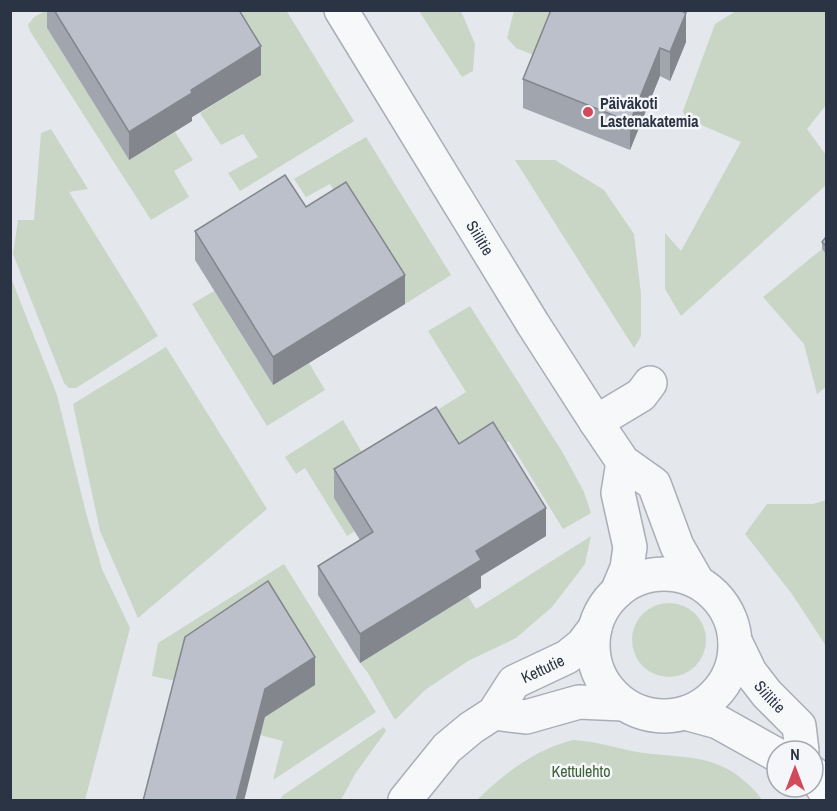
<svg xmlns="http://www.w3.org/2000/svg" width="837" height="811" font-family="'Archivo Narrow',sans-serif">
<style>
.green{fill:#c9d6c5}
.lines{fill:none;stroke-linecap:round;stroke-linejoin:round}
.minor-casing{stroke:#a9aeb7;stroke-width:36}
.minor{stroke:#f7f8fa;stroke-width:33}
.wall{fill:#a1a5ae}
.shaded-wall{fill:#83868d}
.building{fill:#bbc0ca;stroke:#83868d;stroke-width:1.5}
.poi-dot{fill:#d1495b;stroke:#f4f6f9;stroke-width:2}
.labels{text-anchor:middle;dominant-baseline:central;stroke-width:5;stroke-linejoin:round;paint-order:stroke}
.poi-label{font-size:16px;font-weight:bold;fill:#2b3445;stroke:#f4f6f9;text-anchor:start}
.street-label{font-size:16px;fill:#2b3445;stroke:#f4f6f9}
.park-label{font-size:16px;fill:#3f6138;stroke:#f4f6f9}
</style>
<rect width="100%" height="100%" fill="#e4e7ec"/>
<g class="green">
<path d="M 286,10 L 354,121 L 240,191 L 228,173 L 258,157 L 243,134 L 221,145 L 200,113 L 261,75 L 221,11 Z"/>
<path d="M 45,11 L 75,11 L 47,28 L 129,160 L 175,132 L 193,160 L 174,171 L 189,197 L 151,220 L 30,31 L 28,25 L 34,17 Z"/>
<path d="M 419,11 L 461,11 L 475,44 L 473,71 L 462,77 Z"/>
<path d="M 514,11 L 553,11 L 543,59 L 516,48 L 507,38 Z"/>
<path d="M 736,11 L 826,11 L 826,105 L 807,129 L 826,155 L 826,185 L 681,316 L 665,289 L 665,233 L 681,251 L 741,142 L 685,118 L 683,111 L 715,24 Z"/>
<path d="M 51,129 L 88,189 L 69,192 L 158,336 L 76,388 L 69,388 L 64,383 L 13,254 L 18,220 L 34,220 L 41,133 Z"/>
<path d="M 366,137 L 451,275 L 405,304 L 330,184 L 306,197 L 294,179 Z"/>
<path d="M 515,160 L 555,160 L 604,190 L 634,234 L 641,294 L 641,336 L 634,348 Z"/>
<path d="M 822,249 L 826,254 L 826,387 L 817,394 L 804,344 L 763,297 Z"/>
<path d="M 11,278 L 57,395 L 86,513 L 102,569 L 130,628 L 85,800 L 11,800 Z"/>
<path d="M 214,291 L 273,385 L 309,363 L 325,390 L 267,426 L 192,304 Z"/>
<path d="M 470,306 L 563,453 L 584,492 L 591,513 L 563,529 L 509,441 L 459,472 L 335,498 L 355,531 L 347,536 L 305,468 L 296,474 L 285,457 L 343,420 L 364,456 L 466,392 L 428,331 Z"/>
<path d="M 166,347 L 267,509 L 138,618 L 100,531 L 73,404 Z"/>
<path d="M 826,500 L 826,646 L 792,594 L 745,534 L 767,504 L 813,504 Z"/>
<path d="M 591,536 L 585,564 L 552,607 L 516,638 L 468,661 L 425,690 L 395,720 L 368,673 L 360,663 L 468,596 L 476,609 Z"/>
<path d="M 284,564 L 376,712 L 273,780 L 283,741 L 260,735 L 265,717 L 181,682 L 152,676 L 158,643 Z"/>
<circle cx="669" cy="640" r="37"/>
<path d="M 384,727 L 386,731 L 355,774 L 341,800 L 280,800 L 282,796 Z"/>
<path d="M 573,740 C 596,741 616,748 637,752 C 682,759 716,752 750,786 C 755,791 759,795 762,800 L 477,800 C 505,773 534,750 573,740 Z"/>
</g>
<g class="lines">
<g class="minor-casing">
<g id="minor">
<path id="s1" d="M 341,10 L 533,324 L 596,422 L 623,462 L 654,484 L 677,546 L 697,581"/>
<path d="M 596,422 L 641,395 L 650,383"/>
<circle cx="664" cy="645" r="71"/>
<path d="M 617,592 L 627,568 L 630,547 L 618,493 L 623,462"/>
<path id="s2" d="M 735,641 L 750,672 L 767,694 L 799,726 L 802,751"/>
<path d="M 494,713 L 526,717 L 579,702 L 623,704"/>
<path d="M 685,713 L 718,722 L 777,755"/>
<path d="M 813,773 L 826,793"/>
<path id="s3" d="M 405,800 L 447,748 L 471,728 L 494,713 L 514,682 L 567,657 L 582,645 L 595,628"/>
</g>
</g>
<use href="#minor" class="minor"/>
</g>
<g class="wall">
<path d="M 47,10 L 239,10 L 261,75 L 192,117 L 192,121 L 129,160 L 47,28 Z"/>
<path d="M 686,42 L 670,81 L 660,76 L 630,150 L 523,108 L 523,79 Z"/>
<path d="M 306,207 L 405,304 L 273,385 L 195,260 L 195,231 Z"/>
<path d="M 826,237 L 826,254 L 822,249 L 822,242 Z"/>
<path d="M 459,444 L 546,536 L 481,576 L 481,588 L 360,663 L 318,595 L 318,566 L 360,540 L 334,498 L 334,469 Z"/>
</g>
<g class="shaded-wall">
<path d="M 686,13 L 686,42 L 670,81 L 670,52 Z"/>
<path d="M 261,46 L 261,75 L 192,117 L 192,121 L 129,160 L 129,132 L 191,90 Z"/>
<path d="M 660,48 L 660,76 L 630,150 L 630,122 Z"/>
<path d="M 405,275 L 405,304 L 273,385 L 273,357 Z"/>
<path d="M 546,508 L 546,536 L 481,576 L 481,588 L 360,663 L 360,634 L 476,551 Z"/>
<path d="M 315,657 L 315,685 L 265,717 L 244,801 L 236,801 L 265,689 Z"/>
</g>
<g class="building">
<path d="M 54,10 L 239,10 L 261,46 L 191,90 L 192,93 L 129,132 Z"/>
<path d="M 551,10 L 679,10 L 686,13 L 670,52 L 660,48 L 630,122 L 523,79 Z"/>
<path d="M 285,175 L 306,207 L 346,182 L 405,275 L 273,357 L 195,231 Z"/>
<path d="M 826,237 L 826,246 L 822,242 Z"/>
<path d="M 436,407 L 459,444 L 493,422 L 546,508 L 476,551 L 481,560 L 360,634 L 318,566 L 373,532 L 334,469 Z"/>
<path d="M 268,581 L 315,657 L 265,689 L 236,801 L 143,801 L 185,637 Z"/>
</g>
<circle class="poi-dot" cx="588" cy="112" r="6"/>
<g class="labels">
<g class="poi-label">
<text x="600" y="103">Päiväkoti<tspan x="600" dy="18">Lastenakatemia</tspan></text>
</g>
<g class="street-label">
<text stroke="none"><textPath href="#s1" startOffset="267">Siilitie</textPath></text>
<text stroke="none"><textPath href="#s3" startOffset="194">Kettutie</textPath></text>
<text stroke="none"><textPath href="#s2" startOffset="66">Siilitie</textPath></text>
</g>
<g class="park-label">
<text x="581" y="771">Kettulehto</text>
</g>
</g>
<rect width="837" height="811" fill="none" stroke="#2b3445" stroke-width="24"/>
<g transform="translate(795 769)"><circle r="28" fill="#f4f6f9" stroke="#a4a8b1" stroke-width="1.5"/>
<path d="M0-4.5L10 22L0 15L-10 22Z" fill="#d1495b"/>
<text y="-9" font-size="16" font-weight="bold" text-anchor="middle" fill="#2b3445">N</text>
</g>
</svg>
